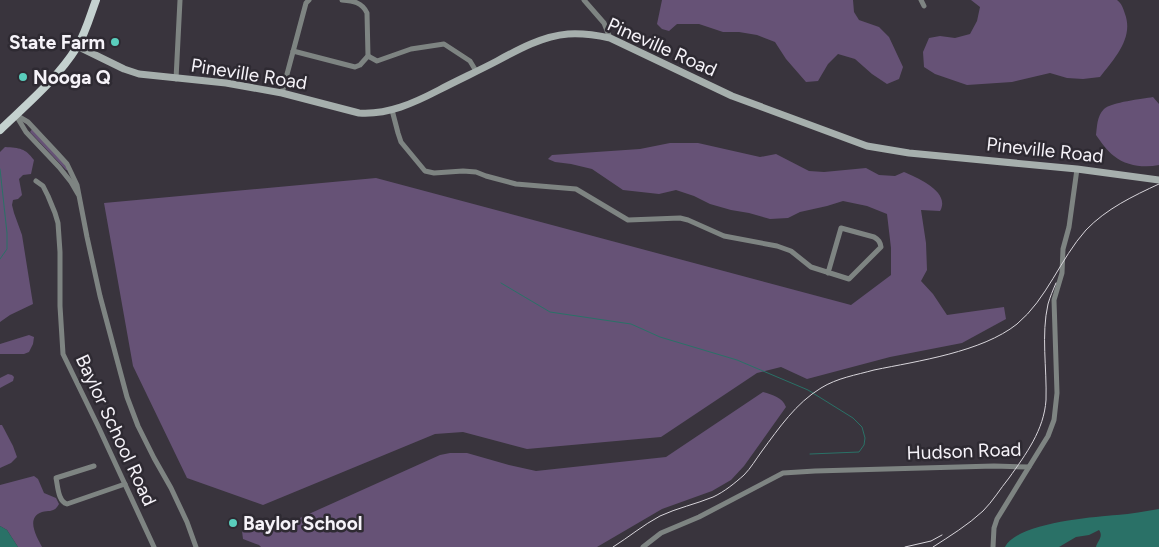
<svg xmlns="http://www.w3.org/2000/svg" width="1159" height="547" font-family="Figtree,sans-serif">
<style>
.green{fill:#665276}
.water{fill:#2a7167}
.lines{fill:none;stroke-linecap:round;stroke-linejoin:round}
.stream{stroke:#2a7167;stroke-width:1}
.minor{stroke:#7e8482;stroke-width:5}
.secondary{stroke:#a6afad;stroke-width:7}
.primary{stroke:#c4d1cf;stroke-width:8}
.rail{stroke:#d8d5db;stroke-width:1}
.poi-dot{fill:#5acebd;stroke:#2e2a32;stroke-width:2}
.labels{text-anchor:middle;dominant-baseline:central;stroke-width:5;stroke-linejoin:round;paint-order:stroke}
.poi-label{font-size:19px;font-weight:bold;fill:#f6f3f9;stroke:#2e2a32;text-anchor:start}
.street-label{font-size:19px;fill:#f6f3f9;stroke:#2e2a32}
</style>
<rect width="100%" height="100%" fill="#39343d"/>
<g class="green">
<path d="M 662,0 L 853,0 L 854,12 L 859,20 L 879,27 L 889,37 L 903,67 L 899,79 L 887,84 L 872,74 L 855,59 L 838,54 L 828,64 L 818,81 L 806,82 L 786,59 L 775,42 L 757,35 L 739,32 L 723,32 L 699,24 L 677,24 L 669,31 L 662,29 L 657,24 Z"/>
<path d="M 971,0 L 1117,0 C 1122,4 1123,8 1125,14 C 1134,38 1114,59 1100,77 L 1083,79 L 1067,78 L 1050,73 L 1012,82 L 967,85 L 935,74 L 924,67 L 923,52 L 929,38 L 940,36 L 955,38 L 970,34 L 977,21 L 980,7 Z"/>
<path d="M 1153,97 L 1159,104 L 1159,165 C 1144,168 1126,166 1114,156 C 1107,151 1101,142 1096,135 C 1097,126 1097,116 1104,109 C 1112,102 1142,99 1153,97 Z"/>
<path d="M 32,129 L 61,159 L 68,170 L 66,170 L 30,132 Z"/>
<path d="M 670,143 L 698,143 L 760,157 L 776,154 L 809,171 L 824,172 L 866,168 L 879,175 L 895,176 L 904,172 C 918,178 951,192 940,211 L 921,210 L 926,243 L 927,270 L 921,281 L 933,294 L 947,315 L 1004,307 L 1006,319 L 962,343 L 890,357 L 807,379 L 781,367 L 757,373 L 661,437 L 527,449 L 463,432 L 435,434 L 263,505 L 187,478 L 133,366 L 104,203 L 376,178 L 851,305 L 891,275 L 891,248 L 887,214 L 867,206 L 843,201 L 827,206 L 800,212 L 788,218 L 770,219 L 749,213 L 731,210 L 710,204 L 694,196 L 676,190 L 659,194 L 623,190 L 592,169 L 571,164 L 555,162 L 548,159 L 552,155 L 640,149 Z"/>
<path d="M 5,147 C 20,148 25,148 34,160 L 31,174 L 23,175 L 19,179 L 22,195 L 18,199 L 13,200 L 12,205 L 14,213 L 22,235 L 33,304 L 10,315 L 0,322 L 0,152 Z"/>
<path d="M 29,335 L 34,337 L 33,344 L 29,352 L 24,354 L 0,354 L 0,344 Z"/>
<path d="M 8,374 L 12,375 L 14,377 L 13,381 L 0,388 L 0,378 Z"/>
<path d="M 763,392 C 773,395 782,397 786,407 L 744,466 L 731,480 L 712,491 L 662,509 L 597,547 L 261,547 L 259,545 L 243,539 L 242,531 L 252,526 L 291,522 L 440,455 L 450,453 L 467,453 L 509,465 L 536,471 L 666,457 Z"/>
<path d="M 0,425 L 2,425 L 13,446 L 17,457 L 11,463 L 0,468 Z"/>
<path d="M 34,476 L 38,479 L 44,493 L 56,498 L 59,504 C 54,513 50,510 42,512 C 25,518 37,537 42,547 L 18,547 L 7,530 L 0,526 L 0,485 Z"/>
</g>
<g class="water">
<path d="M 1159,509 L 1159,547 L 1096,547 C 1097,541 1104,537 1099,530 L 1089,535 L 1076,537 L 1059,547 L 1005,547 C 1017,523 1092,517 1117,515 C 1131,514 1145,511 1159,509 Z"/>
<path d="M 0,526 L 7,530 L 18,547 L 0,547 Z"/>
</g>
<g class="lines">
<g class="stream">
<path d="M 0,169 L 7,233 L 7,249 L 0,259"/>
<path d="M 501,283 L 550,312 L 631,324 L 660,337 L 737,360 L 808,390 L 853,418 L 862,427 L 865,438 L 864,445 L 859,452 L 810,454"/>
</g>
<g class="minor">
<path d="M 584,0 L 604,23 L 610,38"/>
<path d="M 921,0 L 924,6"/>
<path d="M 293,51 L 355,67 L 360,65 L 368,56 L 367,13 C 362,2 353,1 342,0"/>
<path d="M 368,56 L 377,61 L 411,49 L 444,44 L 470,61 L 476,71"/>
<path d="M 176,79 L 180,0"/>
<path d="M 282,93 L 306,3 L 309,0"/>
<path d="M 392,110 L 398,133 L 401,142 L 425,171 L 434,173 L 463,171 L 476,172 L 486,176 L 516,184 L 576,189 L 628,220 L 680,218 L 688,220 L 724,236 L 777,246 L 791,251 L 811,267 L 849,279 L 881,247 C 880,242 879,240 874,237 L 841,228 L 828,273"/>
<path d="M 16,115 L 28,122 L 57,153 L 67,164 L 77,185 L 87,237 L 100,296 L 127,397 L 138,426 L 154,458 L 171,488 L 187,522 L 196,547"/>
<path d="M 17,117 L 26,132 L 59,167 L 71,182 L 78,194"/>
<path d="M 36,181 L 43,186 L 48,196 L 55,213 L 58,223 L 60,252 L 60,306 L 63,354 L 98,426 L 154,547"/>
<path d="M 94,466 L 56,478 C 58,487 58,501 67,504 L 125,484"/>
<path d="M 643,547 L 661,533 L 699,517 L 783,473 L 815,471 L 994,466 L 1029,467"/>
<path d="M 993,547 L 994,528 L 997,519 L 1048,436 L 1054,420 L 1057,393 L 1054,300 L 1062,273 L 1063,249 L 1069,227 L 1077,169"/>
</g>
<path class="secondary" d="M 77,46 L 124,69 L 139,74 L 226,83 L 282,93 L 359,113 C 388,115 414,103 439,90 C 458,80 478,71 497,61 C 519,49 543,36 568,34 C 582,33 596,35 610,38 L 732,96 L 867,146 L 909,153 L 1077,169 L 1159,180"/>
<path class="primary" d="M 0,130 C 27,104 57,79 77,47 C 86,32 90,16 96,0"/>
<g class="rail">
<path d="M 613,547 C 629,537 643,525 660,516 C 677,508 696,504 713,497 C 724,492 735,483 744,475 C 751,468 756,459 762,451 C 779,428 796,403 821,388 C 837,378 856,375 874,370 C 918,361 982,352 1017,324 C 1047,299 1060,259 1086,230 C 1106,209 1133,196 1159,184"/>
<path d="M 905,547 L 931,541 L 942,535"/>
<path d="M 933,547 C 950,536 968,525 983,511 C 993,501 1000,489 1009,478 C 1026,454 1044,430 1046,400 C 1047,368 1041,335 1048,304 C 1050,297 1053,290 1056,283"/>
</g>
</g>
<g class="poi-dot">
<circle cx="115" cy="42" r="5"/>
<circle cx="23" cy="77" r="5"/>
<circle cx="233" cy="523" r="5"/>
</g>
<g class="labels">
<g class="poi-label">
<text x="105" y="42" text-anchor="end">State Farm</text>
<text x="33" y="77">Nooga Q</text>
<text x="243" y="523">Baylor School</text>
</g>
<g class="street-label">
<text transform="translate(662 47) rotate(24)">Pineville Road</text>
<text transform="translate(249 74) rotate(9)">Pineville Road</text>
<text transform="translate(1045 150) rotate(6)">Pineville Road</text>
<text transform="translate(116 430) rotate(65)">Baylor School Road</text>
<text transform="translate(964 451) rotate(-2)">Hudson Road</text>
</g>
</g>
</svg>
